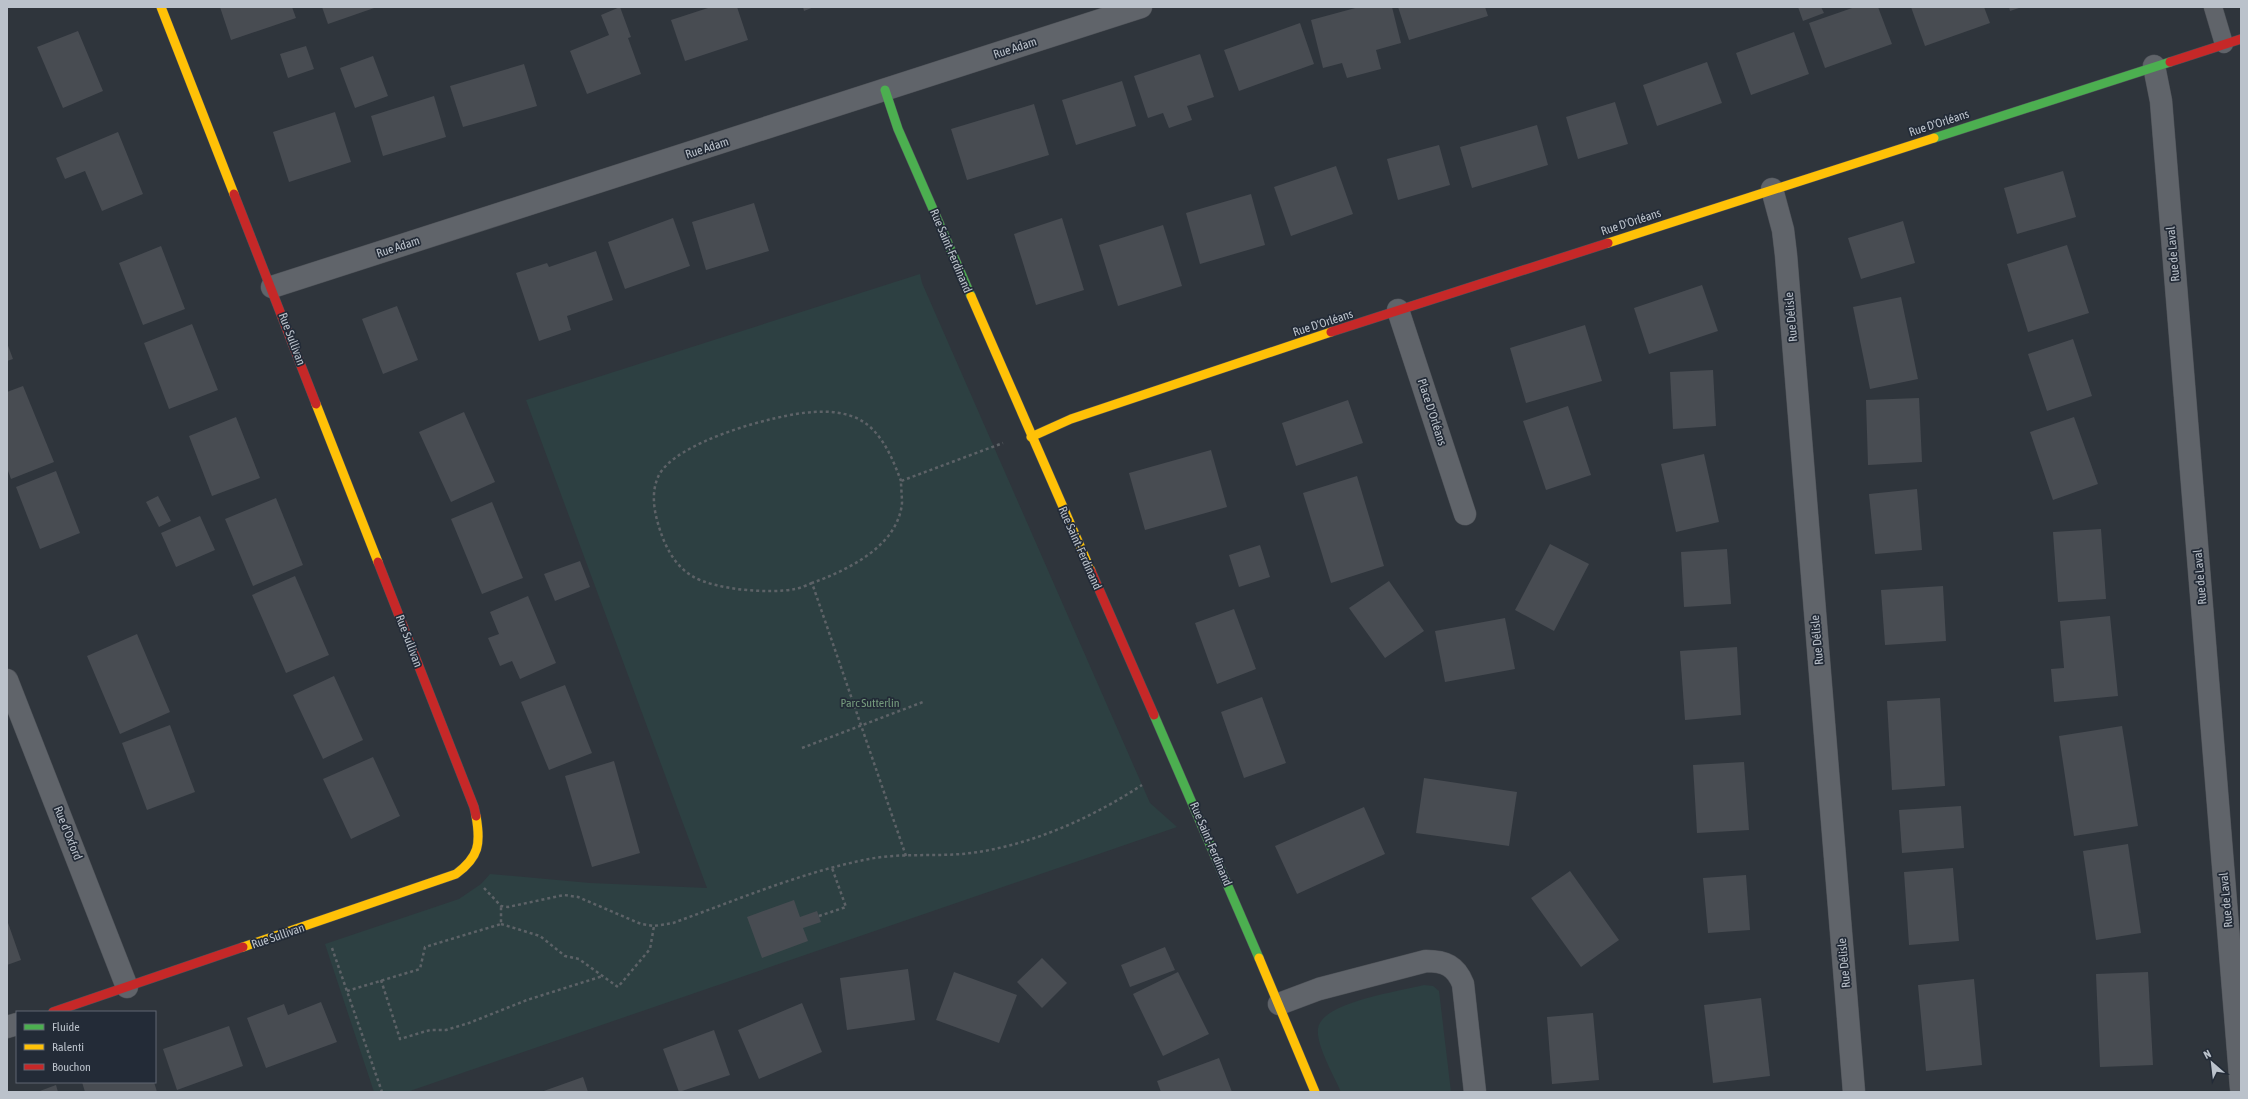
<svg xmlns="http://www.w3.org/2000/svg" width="2248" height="1099" font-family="'Asap Condensed',sans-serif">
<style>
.green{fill:#2d4042}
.building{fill:#484c52}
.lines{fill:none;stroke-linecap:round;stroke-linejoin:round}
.lane-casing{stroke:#4d5157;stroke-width:19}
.street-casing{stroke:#4d5157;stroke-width:23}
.fast-casing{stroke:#4d5157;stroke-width:10}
.slow-casing{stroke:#4d5157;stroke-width:10}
.jam-casing{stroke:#4d5157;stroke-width:10}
.path{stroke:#5d6267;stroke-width:2.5;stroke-dasharray:3 3;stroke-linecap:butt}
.lane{stroke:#60646a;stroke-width:18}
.street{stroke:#60646a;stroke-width:22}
.fast{stroke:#4caf50;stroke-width:9}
.slow{stroke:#ffc107;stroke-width:9}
.jam{stroke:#c62828;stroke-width:9}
.labels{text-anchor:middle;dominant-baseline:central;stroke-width:3.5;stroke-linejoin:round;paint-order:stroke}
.street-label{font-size:12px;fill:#bbc2cb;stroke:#232b37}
.park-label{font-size:12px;fill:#759a7d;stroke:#232b37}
</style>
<rect width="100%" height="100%" fill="#2f353c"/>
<g class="green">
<path d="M 920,274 L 922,283 L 1150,803 L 1177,827 L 407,1092 L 374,1092 L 325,944 L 459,899 L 481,884 L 490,874 L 590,883 L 707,888 L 526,400 Z"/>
<path d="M 1424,985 L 1433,986 L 1439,991 L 1451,1092 L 1341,1092 C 1334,1076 1316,1045 1318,1029 C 1320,1002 1402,991 1424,985 Z"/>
</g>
<g class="building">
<path d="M 220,7 L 292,7 L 296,18 L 231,40 Z"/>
<path d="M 322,7 L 377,7 L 328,24 Z"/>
<path d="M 620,7 L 631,37 L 628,38 L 641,74 L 587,94 L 570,51 L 609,35 L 601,15 Z"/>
<path d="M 711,7 L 737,7 L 748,40 L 685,61 L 671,20 Z"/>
<path d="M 803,7 L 814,7 L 804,11 Z"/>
<path d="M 1359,7 L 1392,7 L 1401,43 L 1376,50 L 1381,69 L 1347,78 L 1342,63 L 1323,68 L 1311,20 Z"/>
<path d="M 1398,7 L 1485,7 L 1488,16 L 1409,40 Z"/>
<path d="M 1798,7 L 1821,7 L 1824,13 L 1803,21 Z"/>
<path d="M 1855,7 L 1878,7 L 1892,44 L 1825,68 L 1809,23 Z"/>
<path d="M 1911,7 L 1984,7 L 1990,23 L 1925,46 Z"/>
<path d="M 2009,7 L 2022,7 L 2010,11 Z"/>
<path d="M 1300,23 L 1314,64 L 1239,91 L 1224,50 Z"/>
<path d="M 78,31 L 103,91 L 63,108 L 37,47 Z"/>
<path d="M 1794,32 L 1809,74 L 1751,95 L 1736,53 Z"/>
<path d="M 306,46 L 314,69 L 288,78 L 280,54 Z"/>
<path d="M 1200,54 L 1214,97 L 1187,106 L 1192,120 L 1169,128 L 1163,113 L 1148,118 L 1134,76 Z"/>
<path d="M 373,56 L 388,96 L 355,108 L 340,68 Z"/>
<path d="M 1707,62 L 1722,103 L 1657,126 L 1643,85 Z"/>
<path d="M 524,64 L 537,106 L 463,127 L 450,86 Z"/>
<path d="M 1122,81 L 1136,126 L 1076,145 L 1062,100 Z"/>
<path d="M 434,96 L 446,137 L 383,156 L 371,116 Z"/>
<path d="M 1615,102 L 1628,144 L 1578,159 L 1566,117 Z"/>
<path d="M 1034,104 L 1049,155 L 967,180 L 951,129 Z"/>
<path d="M 335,112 L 351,162 L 289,182 L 273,132 Z"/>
<path d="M 1537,125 L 1548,165 L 1472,188 L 1460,147 Z"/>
<path d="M 118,132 L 143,194 L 102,211 L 85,171 L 65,179 L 56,158 Z"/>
<path d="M 1439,145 L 1450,185 L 1398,200 L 1387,159 Z"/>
<path d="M 1336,166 L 1353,214 L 1291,236 L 1274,187 Z"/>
<path d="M 2063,171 L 2076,217 L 2017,234 L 2004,188 Z"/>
<path d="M 1251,194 L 1265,245 L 1200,264 L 1186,213 Z"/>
<path d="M 754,203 L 769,251 L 706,270 L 692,222 Z"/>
<path d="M 673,218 L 690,266 L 625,289 L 608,242 Z"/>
<path d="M 1062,218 L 1084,290 L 1036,305 L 1014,234 Z"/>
<path d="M 1903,221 L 1915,263 L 1861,279 L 1848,238 Z"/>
<path d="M 1163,225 L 1182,286 L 1118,306 L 1099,245 Z"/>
<path d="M 2067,245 L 2089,313 L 2028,332 L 2007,264 Z"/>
<path d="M 161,246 L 185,309 L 143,325 L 119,263 Z"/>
<path d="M 596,251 L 613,300 L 567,316 L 571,330 L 539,341 L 516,273 L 547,263 L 549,267 Z"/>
<path d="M 1702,285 L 1718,331 L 1649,354 L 1634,308 Z"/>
<path d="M 1901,297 L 1918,379 L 1870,389 L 1853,307 Z"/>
<path d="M 397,306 L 418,360 L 383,374 L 362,319 Z"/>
<path d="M 192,324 L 218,390 L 169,409 L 144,343 Z"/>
<path d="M 1585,325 L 1602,381 L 1526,403 L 1510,348 Z"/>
<path d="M 2073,339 L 2092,396 L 2047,411 L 2028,354 Z"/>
<path d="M 7,343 L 13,359 L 7,361 Z"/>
<path d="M 1713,370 L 1716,426 L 1673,429 L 1670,372 Z"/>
<path d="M 23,386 L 54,462 L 11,479 L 7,468 L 7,392 Z"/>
<path d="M 1919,398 L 1922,462 L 1868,465 L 1866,400 Z"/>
<path d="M 1348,400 L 1363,443 L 1296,466 L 1282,423 Z"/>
<path d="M 1568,406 L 1591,475 L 1546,490 L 1523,421 Z"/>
<path d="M 464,412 L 495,482 L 451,502 L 419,432 Z"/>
<path d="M 236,417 L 260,478 L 212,496 L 189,436 Z"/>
<path d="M 2074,417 L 2098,484 L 2053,500 L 2030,432 Z"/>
<path d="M 1211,450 L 1227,507 L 1145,530 L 1129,473 Z"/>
<path d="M 1704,454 L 1719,522 L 1676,532 L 1661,464 Z"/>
<path d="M 56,471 L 80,533 L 40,549 L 16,487 Z"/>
<path d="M 1357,476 L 1384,566 L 1331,583 L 1303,493 Z"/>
<path d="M 1917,489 L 1922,550 L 1875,554 L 1869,494 Z"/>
<path d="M 158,496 L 171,521 L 159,527 L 146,502 Z"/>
<path d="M 276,498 L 303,565 L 253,586 L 225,519 Z"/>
<path d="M 492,502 L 523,578 L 482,594 L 451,519 Z"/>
<path d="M 200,516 L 215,550 L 176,567 L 161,533 Z"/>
<path d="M 2101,529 L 2106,599 L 2058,602 L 2053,532 Z"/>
<path d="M 1550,544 L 1589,564 L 1554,631 L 1515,610 Z"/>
<path d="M 1260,545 L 1270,577 L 1239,587 L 1229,555 Z"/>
<path d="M 1727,549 L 1731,604 L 1684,607 L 1681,552 Z"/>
<path d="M 580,561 L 590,587 L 555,601 L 544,574 Z"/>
<path d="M 295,576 L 329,655 L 286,673 L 252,595 Z"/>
<path d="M 1389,581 L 1424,631 L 1385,658 L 1349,608 Z"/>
<path d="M 1943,586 L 1946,641 L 1885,645 L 1881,590 Z"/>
<path d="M 528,596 L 556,663 L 520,679 L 512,661 L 500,666 L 488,638 L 499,634 L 490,612 Z"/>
<path d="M 1234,609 L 1256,669 L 1217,684 L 1195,623 Z"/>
<path d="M 2110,616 L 2118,696 L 2054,702 L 2051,669 L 2064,668 L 2060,621 Z"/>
<path d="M 1505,618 L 1515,669 L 1445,682 L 1435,631 Z"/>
<path d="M 137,634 L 170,712 L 120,734 L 87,656 Z"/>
<path d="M 1737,647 L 1741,715 L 1685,720 L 1680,651 Z"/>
<path d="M 334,676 L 363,740 L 323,759 L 293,695 Z"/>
<path d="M 565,685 L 592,753 L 549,770 L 521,702 Z"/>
<path d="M 1262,697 L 1286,763 L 1244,778 L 1221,712 Z"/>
<path d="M 1940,698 L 1945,786 L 1892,790 L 1887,701 Z"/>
<path d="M 170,725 L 195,792 L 147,810 L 122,743 Z"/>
<path d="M 2122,726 L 2138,826 L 2074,836 L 2059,736 Z"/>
<path d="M 373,757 L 400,816 L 351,839 L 323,779 Z"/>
<path d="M 614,761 L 640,853 L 592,867 L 565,776 Z"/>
<path d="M 1744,762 L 1749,830 L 1697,833 L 1693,765 Z"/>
<path d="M 1424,778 L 1517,792 L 1509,846 L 1416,833 Z"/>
<path d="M 1961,806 L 1964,848 L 1902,853 L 1899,810 Z"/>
<path d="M 1364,807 L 1385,854 L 1297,894 L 1275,846 Z"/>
<path d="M 2128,844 L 2141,933 L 2096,940 L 2083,851 Z"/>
<path d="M 1953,868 L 1959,941 L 1909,945 L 1904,872 Z"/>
<path d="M 1570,871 L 1619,940 L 1581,967 L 1531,898 Z"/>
<path d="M 1746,875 L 1750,930 L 1708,933 L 1703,878 Z"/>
<path d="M 794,900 L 800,917 L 817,911 L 821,922 L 803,928 L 808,941 L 762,958 L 747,917 Z"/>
<path d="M 7,920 L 21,960 L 7,965 Z"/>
<path d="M 1165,947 L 1175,970 L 1130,987 L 1121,965 Z"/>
<path d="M 1042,958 L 1067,983 L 1042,1008 L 1017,982 Z"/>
<path d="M 908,969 L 915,1020 L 847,1030 L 840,978 Z"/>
<path d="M 954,972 L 1017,995 L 999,1043 L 936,1020 Z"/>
<path d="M 1178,972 L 1209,1034 L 1163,1056 L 1133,994 Z"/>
<path d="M 2148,972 L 2153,1065 L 2100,1067 L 2096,974 Z"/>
<path d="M 1974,979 L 1982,1065 L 1926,1071 L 1918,985 Z"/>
<path d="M 1761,998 L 1770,1076 L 1713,1083 L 1704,1005 Z"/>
<path d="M 321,1002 L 337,1042 L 266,1068 L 247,1018 L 284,1004 L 288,1015 Z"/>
<path d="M 802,1003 L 822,1052 L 759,1079 L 738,1030 Z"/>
<path d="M 1593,1013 L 1599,1080 L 1552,1084 L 1547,1017 Z"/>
<path d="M 229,1026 L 243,1066 L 177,1090 L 163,1049 Z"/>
<path d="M 714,1030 L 730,1075 L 679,1092 L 663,1049 Z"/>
<path d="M 1219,1058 L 1232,1092 L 1161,1092 L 1157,1081 Z"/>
<path d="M 583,1077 L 588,1092 L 541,1092 Z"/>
<path d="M 82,1082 L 154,1082 L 157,1092 L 85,1092 Z"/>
<path d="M 56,1085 L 58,1092 L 37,1092 Z"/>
</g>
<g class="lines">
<g class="lane-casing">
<path id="lane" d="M 2213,7 L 2224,44"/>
</g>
<g class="street-casing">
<g id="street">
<path d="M 2154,66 L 2161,101 L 2241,1088"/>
<path d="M 1772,189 L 1783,230 L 1786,255 L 1854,1092"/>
<path d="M 272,287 L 1141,7"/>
<path d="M 1398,310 L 1465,514"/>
<path d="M 7,680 L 127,987"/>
<path d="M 1279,1004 L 1319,989 L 1426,961 C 1445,961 1456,966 1463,984 L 1475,1092"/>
<path d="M 7,1027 L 17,1024"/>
</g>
</g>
<g class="fast-casing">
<g id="fast">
<path d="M 885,90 L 898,129 L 971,296"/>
<path d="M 1934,138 L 2170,62"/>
<path d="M 1154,715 L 1259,958"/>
</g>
</g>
<g class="slow-casing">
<g id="slow">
<path d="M 161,7 L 234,194"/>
<path d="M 1608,243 L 1934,138"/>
<path d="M 971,296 L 1091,571"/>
<path d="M 316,404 L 378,562"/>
<path d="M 1031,437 L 1071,419 L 1331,332"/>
<path d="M 243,947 L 456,874 C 479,857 481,844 476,816"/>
<path d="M 1259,958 L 1315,1092"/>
</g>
</g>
<g class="jam-casing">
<g id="jam">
<path d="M 2170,62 L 2241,39"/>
<path d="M 234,194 L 316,404"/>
<path d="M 1331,332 L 1608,243"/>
<path d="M 378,562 L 474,807 L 476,816"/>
<path d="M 1091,571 L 1154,715"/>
<path d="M 53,1012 L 243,947"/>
</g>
</g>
<g class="path">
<path d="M 812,583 C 807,585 801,588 795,589 C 769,594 715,590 692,576 C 674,565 665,546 659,527 C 654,511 651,493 658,477 C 673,442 777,414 813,412 C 827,411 841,412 854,417 C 880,427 892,457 901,481"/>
<path d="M 802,748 L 923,702"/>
<path d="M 906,856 L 812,583 C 848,570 898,546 902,503 C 902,496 901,488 901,481 L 1003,443"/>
<path d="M 484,888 L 501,906 L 508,907 L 564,895 L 578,897 L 641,924 L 654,926 L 673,923 C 737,900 802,872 869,859 C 904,852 942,858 978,852 C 1036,843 1093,817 1142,785"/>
<path d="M 819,916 L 846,907 L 832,868"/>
<path d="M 501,924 L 540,936 L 565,956 L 579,959 L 618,987 L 650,949 L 654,926"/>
<path d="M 332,948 L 382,1092"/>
<path d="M 381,980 L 400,1039 L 430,1030 L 446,1030 L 469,1023 L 527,1000 L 603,976"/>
<path d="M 347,991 L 420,969 L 425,947 L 501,924 L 501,906"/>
</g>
<use href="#lane" class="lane"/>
<use href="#street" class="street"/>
<use href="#fast" class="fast"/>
<use href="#slow" class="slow"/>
<use href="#jam" class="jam"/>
</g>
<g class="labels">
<g class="street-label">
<text transform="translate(1015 48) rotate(-18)">Rue Adam</text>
<text transform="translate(1939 123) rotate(-18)">Rue D'Orléans</text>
<text transform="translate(707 148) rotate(-18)">Rue Adam</text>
<text transform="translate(1631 222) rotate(-18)">Rue D'Orléans</text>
<text transform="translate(398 247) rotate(-18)">Rue Adam</text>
<text transform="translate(951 251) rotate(67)">Rue Saint-Ferdinand</text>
<text transform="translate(2173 254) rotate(-95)">Rue de Laval</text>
<text transform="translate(1791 317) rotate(-95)">Rue Délisle</text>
<text transform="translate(1323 323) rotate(-18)">Rue D'Orléans</text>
<text transform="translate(292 339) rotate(69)">Rue Sullivan</text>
<text transform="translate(1432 412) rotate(72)">Place D'Orléans</text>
<text transform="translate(1080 548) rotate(66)">Rue Saint-Ferdinand</text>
<text transform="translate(2200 577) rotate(-95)">Rue de Laval</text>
<text transform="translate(1817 640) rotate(-95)">Rue Délisle</text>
<text transform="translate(409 641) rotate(69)">Rue Sullivan</text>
<text transform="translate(68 833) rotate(68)">Rue d'Oxford</text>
<text transform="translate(1211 844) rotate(67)">Rue Saint-Ferdinand</text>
<text transform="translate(2226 900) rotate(-95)">Rue de Laval</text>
<text transform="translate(278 936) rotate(-19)">Rue Sullivan</text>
<text transform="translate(1844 963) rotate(-95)">Rue Délisle</text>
</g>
<g class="park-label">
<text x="870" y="703">Parc Sutterlin</text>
</g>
</g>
<rect width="2248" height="1099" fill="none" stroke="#bbc2cb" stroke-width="16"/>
<rect x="16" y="1011" width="140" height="72" fill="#232b37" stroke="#606772"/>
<rect x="24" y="1024" width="20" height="6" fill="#4caf50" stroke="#606772"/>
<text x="52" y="1031" font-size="12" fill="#bbc2cb">Fluide</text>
<rect x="24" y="1044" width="20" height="6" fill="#ffc107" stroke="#606772"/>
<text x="52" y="1051" font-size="12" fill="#bbc2cb">Ralenti</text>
<rect x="24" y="1064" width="20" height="6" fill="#c62828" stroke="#606772"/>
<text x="52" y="1071" font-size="12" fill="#bbc2cb">Bouchon</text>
<g transform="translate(2212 1063) rotate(332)" stroke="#232b37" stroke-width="3" paint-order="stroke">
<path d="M0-3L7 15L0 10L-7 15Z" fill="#bbc2cb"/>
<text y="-6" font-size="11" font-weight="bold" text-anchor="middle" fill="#bbc2cb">N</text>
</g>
</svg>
